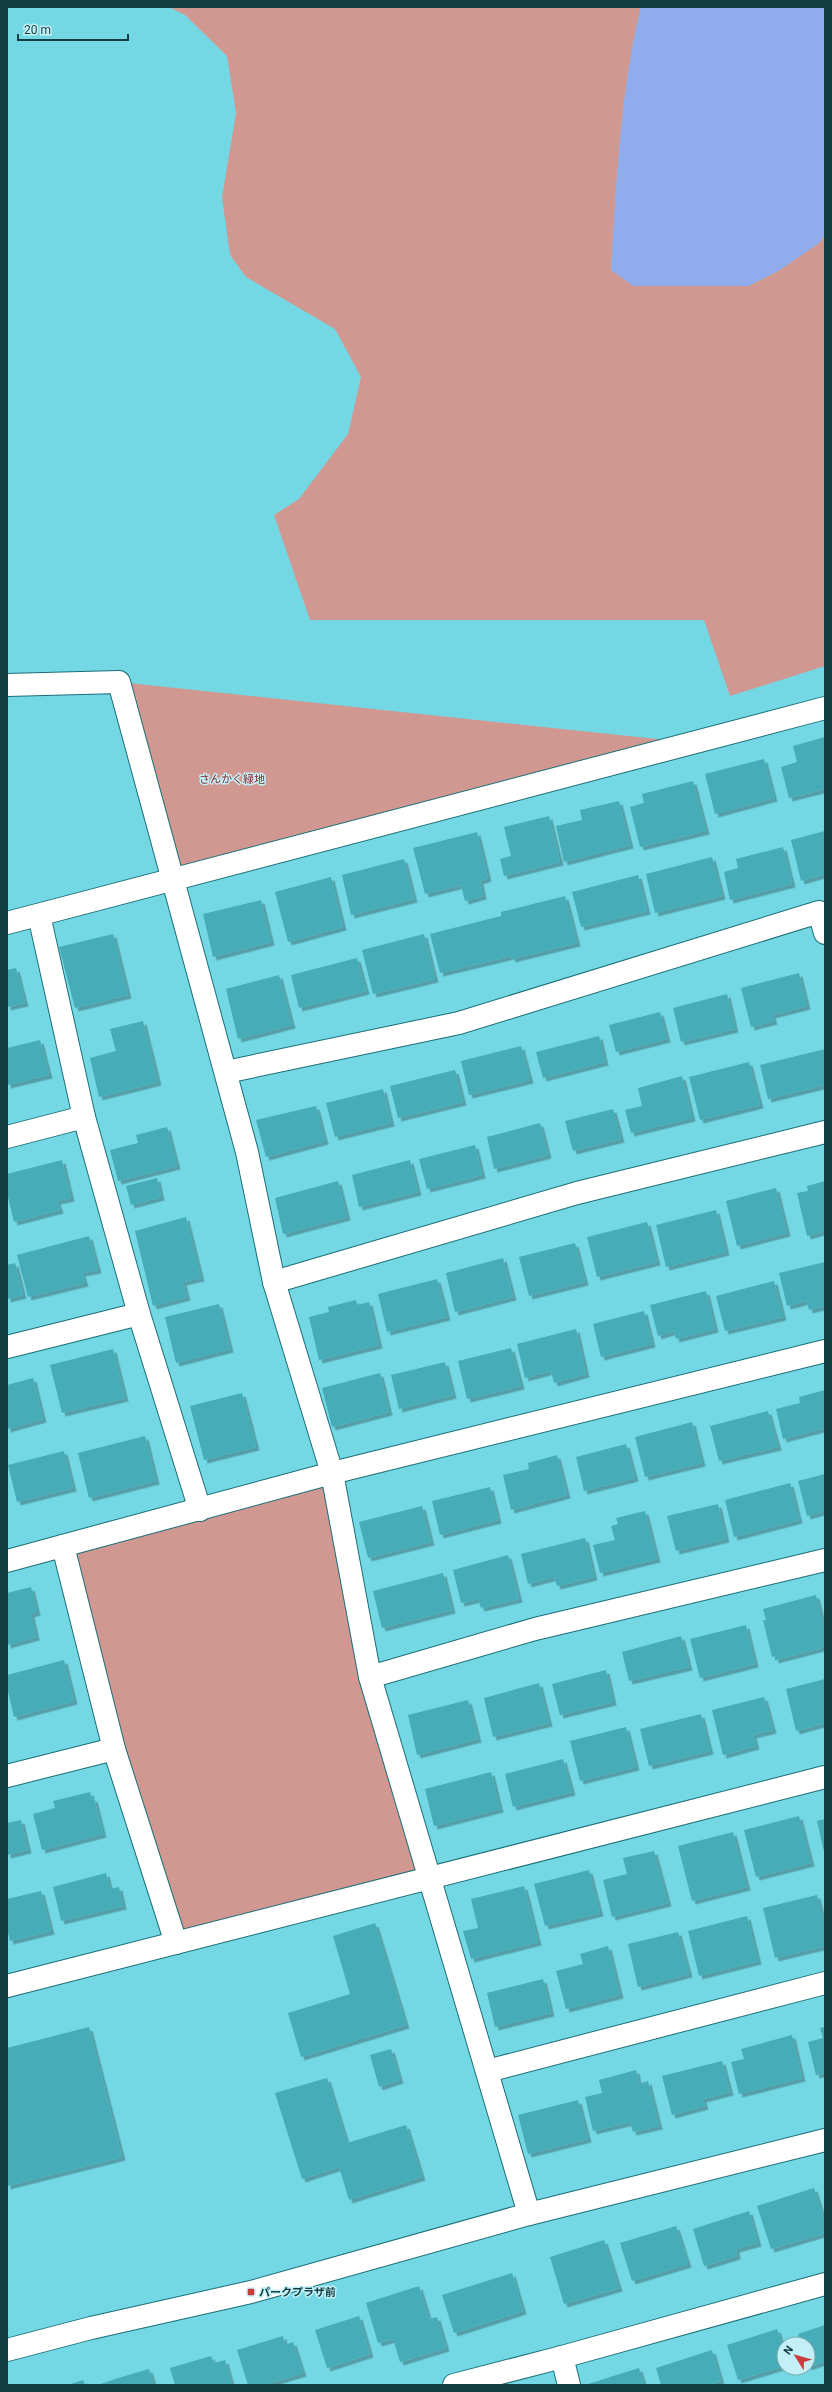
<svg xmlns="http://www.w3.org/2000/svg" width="832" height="2392" font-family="Roboto,'Noto Sans JP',sans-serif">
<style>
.green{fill:#d19892}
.water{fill:#90acec}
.building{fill:#45acb8;filter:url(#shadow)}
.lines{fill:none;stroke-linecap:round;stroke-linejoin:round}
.street-casing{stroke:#1c6e77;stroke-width:24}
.secondary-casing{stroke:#1c6e77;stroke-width:24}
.street{stroke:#fff;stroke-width:22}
.secondary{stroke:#fff;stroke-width:22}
.poi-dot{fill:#ca3c3a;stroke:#c2f0f6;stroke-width:1.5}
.labels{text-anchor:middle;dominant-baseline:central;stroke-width:3;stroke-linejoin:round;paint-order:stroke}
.park-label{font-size:11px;fill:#852826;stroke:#c2f0f6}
.poi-label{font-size:11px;font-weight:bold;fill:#133f44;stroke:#c2f0f6;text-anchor:start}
</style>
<defs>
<filter id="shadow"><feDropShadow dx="3.5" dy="3.5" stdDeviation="0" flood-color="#0004"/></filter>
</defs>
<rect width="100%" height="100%" fill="#73d8e4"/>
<g class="green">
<path d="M 169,7 L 641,7 C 620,93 617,182 611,270 L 748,286 L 778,271 L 819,243 L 825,234 L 825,666 L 730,696 L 704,620 L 310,620 L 274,515 L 299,499 L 348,434 L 361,377 L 335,329 L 246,277 L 230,255 L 222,197 L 236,113 L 227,56 L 185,15 Z"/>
<path d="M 119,682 L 695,743 L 173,881 Z"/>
<path d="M 332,1473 L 430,1878 L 176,1943 L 63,1546 Z"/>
</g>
<path class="water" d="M 641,7 L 825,7 L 825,234 L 819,243 L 778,271 L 748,286 L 633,286 L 611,270 C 617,182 620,93 641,7 Z"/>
<g class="building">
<path d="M 825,737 L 825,789 L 789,798 L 781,767 L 797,762 L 793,746 Z"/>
<path d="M 764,759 L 774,798 L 715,814 L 705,774 Z"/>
<path d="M 693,781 L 706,831 L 640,847 L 630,807 L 644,803 L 642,794 Z"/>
<path d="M 619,801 L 630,845 L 564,862 L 556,826 L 582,820 L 580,810 Z"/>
<path d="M 549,816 L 560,862 L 504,876 L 500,859 L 511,856 L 504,827 Z"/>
<path d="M 825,831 L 825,874 L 801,881 L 791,840 Z"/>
<path d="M 477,832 L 488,878 L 480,881 L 483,896 L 465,901 L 461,885 L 425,894 L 413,848 Z"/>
<path d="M 783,847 L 792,884 L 730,900 L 724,872 L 738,868 L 736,859 Z"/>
<path d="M 712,857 L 722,896 L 655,913 L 646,874 Z"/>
<path d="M 404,859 L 414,899 L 351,915 L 342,875 Z"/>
<path d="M 638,875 L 647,911 L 581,927 L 572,892 Z"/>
<path d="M 331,877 L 343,927 L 288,942 L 275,892 Z"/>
<path d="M 565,896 L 577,943 L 512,959 L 511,956 L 440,973 L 430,934 L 501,916 L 501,912 Z"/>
<path d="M 261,900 L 271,942 L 213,957 L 203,914 Z"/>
<path d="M 113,934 L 128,995 L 75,1008 L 59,947 Z"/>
<path d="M 424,934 L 435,979 L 373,994 L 362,950 Z"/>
<path d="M 357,958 L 366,991 L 299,1008 L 291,975 Z"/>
<path d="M 16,968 L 25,1003 L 7,1007 L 7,970 Z"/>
<path d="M 799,973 L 807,1006 L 772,1015 L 774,1021 L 751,1027 L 741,988 Z"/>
<path d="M 279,975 L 292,1025 L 238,1039 L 226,989 Z"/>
<path d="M 727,994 L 735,1029 L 681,1042 L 673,1008 Z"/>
<path d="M 660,1012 L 667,1039 L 616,1052 L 609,1025 Z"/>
<path d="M 143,1021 L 158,1082 L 99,1097 L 90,1058 L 116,1051 L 110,1029 Z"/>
<path d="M 599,1036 L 605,1062 L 543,1078 L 536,1052 Z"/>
<path d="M 40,1040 L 49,1075 L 7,1085 L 7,1048 Z"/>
<path d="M 521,1046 L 530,1080 L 469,1095 L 461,1061 Z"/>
<path d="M 825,1049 L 825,1085 L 768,1099 L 760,1065 Z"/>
<path d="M 749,1062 L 760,1105 L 700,1120 L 689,1077 Z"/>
<path d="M 455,1070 L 463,1102 L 398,1118 L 390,1086 Z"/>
<path d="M 682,1076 L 692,1118 L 631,1133 L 625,1110 L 642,1106 L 638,1088 Z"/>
<path d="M 383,1089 L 391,1123 L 335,1137 L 326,1103 Z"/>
<path d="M 316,1106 L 325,1141 L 266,1157 L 256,1120 Z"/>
<path d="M 613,1109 L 621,1139 L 573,1151 L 565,1121 Z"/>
<path d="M 540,1123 L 548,1155 L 494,1169 L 487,1137 Z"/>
<path d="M 167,1127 L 177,1166 L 118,1181 L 110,1150 L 138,1143 L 136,1135 Z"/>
<path d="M 475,1145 L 482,1175 L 427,1189 L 419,1159 Z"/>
<path d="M 62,1160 L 71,1198 L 57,1201 L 60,1210 L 14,1222 L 7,1193 L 7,1174 Z"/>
<path d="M 410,1160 L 418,1192 L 359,1207 L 352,1175 Z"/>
<path d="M 157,1178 L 161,1197 L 131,1205 L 126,1186 Z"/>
<path d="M 338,1181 L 347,1217 L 283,1234 L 275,1198 Z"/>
<path d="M 825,1181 L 825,1231 L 807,1236 L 797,1193 L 808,1191 L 807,1186 Z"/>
<path d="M 776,1188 L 787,1233 L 737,1246 L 726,1201 Z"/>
<path d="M 716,1210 L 726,1252 L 666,1267 L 656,1225 Z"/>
<path d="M 186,1217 L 201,1278 L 183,1282 L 187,1297 L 153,1306 L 135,1231 Z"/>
<path d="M 647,1222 L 657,1262 L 597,1277 L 587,1237 Z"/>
<path d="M 89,1236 L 98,1270 L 82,1273 L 85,1283 L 28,1297 L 17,1255 Z"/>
<path d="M 575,1243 L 585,1282 L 529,1296 L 519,1257 Z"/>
<path d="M 503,1258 L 513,1297 L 455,1312 L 446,1273 Z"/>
<path d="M 825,1262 L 825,1306 L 809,1310 L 807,1301 L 787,1306 L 779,1273 Z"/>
<path d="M 15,1263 L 23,1295 L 7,1299 L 7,1265 Z"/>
<path d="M 437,1279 L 447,1317 L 387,1332 L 378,1294 Z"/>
<path d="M 774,1281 L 783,1317 L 725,1331 L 716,1296 Z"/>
<path d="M 706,1291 L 715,1329 L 676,1339 L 674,1331 L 658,1336 L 650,1305 Z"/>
<path d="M 356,1300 L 357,1305 L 369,1302 L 379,1345 L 319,1360 L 309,1317 L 329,1312 L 328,1307 Z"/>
<path d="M 219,1304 L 230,1349 L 176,1363 L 165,1317 Z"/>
<path d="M 644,1311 L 652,1344 L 601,1357 L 593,1324 Z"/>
<path d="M 576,1329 L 586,1374 L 554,1383 L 551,1371 L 525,1378 L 517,1344 Z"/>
<path d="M 511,1348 L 521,1386 L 467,1399 L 458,1361 Z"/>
<path d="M 113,1349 L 125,1398 L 62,1413 L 50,1365 Z"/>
<path d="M 445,1362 L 453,1395 L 399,1409 L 391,1375 Z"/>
<path d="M 380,1373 L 389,1412 L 332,1427 L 322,1388 Z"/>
<path d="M 33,1378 L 43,1419 L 7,1429 L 7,1385 Z"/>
<path d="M 825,1390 L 825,1428 L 783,1439 L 776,1409 L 800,1403 L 799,1397 Z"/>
<path d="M 242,1393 L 256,1447 L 204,1460 L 190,1406 Z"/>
<path d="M 768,1411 L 778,1447 L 719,1461 L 710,1426 Z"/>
<path d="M 692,1422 L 702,1463 L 645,1477 L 635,1437 Z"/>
<path d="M 145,1436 L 156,1481 L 89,1498 L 78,1453 Z"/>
<path d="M 626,1444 L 635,1478 L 584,1491 L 576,1457 Z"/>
<path d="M 64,1451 L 73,1488 L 17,1502 L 8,1465 Z"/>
<path d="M 557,1455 L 567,1495 L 511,1510 L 503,1475 L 529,1469 L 528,1463 Z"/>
<path d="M 825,1474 L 825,1511 L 807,1516 L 798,1481 Z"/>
<path d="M 790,1483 L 799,1520 L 734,1537 L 725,1500 Z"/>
<path d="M 490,1487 L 498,1520 L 440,1535 L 432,1501 Z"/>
<path d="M 718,1504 L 726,1539 L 676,1551 L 667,1516 Z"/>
<path d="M 422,1506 L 431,1542 L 368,1558 L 359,1522 Z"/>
<path d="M 645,1511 L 657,1559 L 600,1573 L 593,1545 L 615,1540 L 611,1526 L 618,1524 L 616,1518 Z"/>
<path d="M 585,1538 L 594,1577 L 557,1586 L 554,1577 L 528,1584 L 521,1554 Z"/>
<path d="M 508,1555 L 519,1599 L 481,1608 L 478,1599 L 461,1603 L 453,1570 Z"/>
<path d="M 443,1573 L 452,1610 L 382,1628 L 373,1591 Z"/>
<path d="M 31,1587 L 37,1612 L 31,1614 L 36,1637 L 7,1645 L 7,1593 Z"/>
<path d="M 816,1595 L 825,1633 L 825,1647 L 775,1660 L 775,1656 L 772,1657 L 763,1620 L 766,1620 L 763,1609 Z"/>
<path d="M 746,1625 L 755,1664 L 700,1678 L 690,1639 Z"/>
<path d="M 681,1636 L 689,1667 L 629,1681 L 622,1652 Z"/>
<path d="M 64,1660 L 74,1701 L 14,1717 L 7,1687 L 7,1675 Z"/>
<path d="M 606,1670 L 613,1702 L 560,1715 L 552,1684 Z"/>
<path d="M 825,1679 L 825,1723 L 796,1731 L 786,1689 Z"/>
<path d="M 539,1683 L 549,1723 L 493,1737 L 484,1698 Z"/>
<path d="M 764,1697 L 773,1730 L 753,1735 L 756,1746 L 723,1755 L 712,1710 Z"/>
<path d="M 468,1700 L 478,1739 L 417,1755 L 408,1715 Z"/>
<path d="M 701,1714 L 710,1751 L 649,1766 L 640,1729 Z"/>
<path d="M 626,1727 L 636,1767 L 580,1781 L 570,1741 Z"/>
<path d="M 563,1759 L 572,1792 L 513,1807 L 505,1774 Z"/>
<path d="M 491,1772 L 500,1809 L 434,1826 L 425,1789 Z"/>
<path d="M 90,1792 L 92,1799 L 94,1798 L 103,1834 L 42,1850 L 33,1814 L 55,1808 L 53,1801 Z"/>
<path d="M 799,1816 L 811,1863 L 756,1877 L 744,1830 Z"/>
<path d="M 825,1819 L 825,1852 L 824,1852 L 817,1821 Z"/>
<path d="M 21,1820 L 28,1850 L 7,1855 L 7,1823 Z"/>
<path d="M 733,1832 L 747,1887 L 692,1901 L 678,1846 Z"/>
<path d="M 654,1851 L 668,1903 L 612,1917 L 603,1880 L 627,1874 L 623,1858 Z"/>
<path d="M 589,1870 L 600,1913 L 545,1926 L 534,1884 Z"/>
<path d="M 106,1873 L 110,1889 L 119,1887 L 123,1906 L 61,1921 L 53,1887 Z"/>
<path d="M 524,1886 L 538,1942 L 471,1959 L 463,1931 L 478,1928 L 471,1899 Z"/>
<path d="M 41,1891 L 51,1931 L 10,1941 L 7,1928 L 7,1899 Z"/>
<path d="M 817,1895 L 825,1929 L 825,1946 L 775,1958 L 763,1908 Z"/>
<path d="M 747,1916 L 758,1961 L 699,1976 L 688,1931 Z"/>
<path d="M 375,1923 L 406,2025 L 301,2057 L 288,2013 L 350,1994 L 333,1936 Z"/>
<path d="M 678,1932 L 689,1974 L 638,1987 L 628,1944 Z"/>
<path d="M 608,1946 L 620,1995 L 566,2009 L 556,1971 L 583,1964 L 580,1954 Z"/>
<path d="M 543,1979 L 551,2013 L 495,2027 L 487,1993 Z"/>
<path d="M 89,2027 L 122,2157 L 7,2186 L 7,2048 Z"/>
<path d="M 825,2027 L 825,2073 L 816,2075 L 808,2042 L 823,2038 L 820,2028 Z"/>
<path d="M 792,2035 L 802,2078 L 739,2094 L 731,2062 L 744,2059 L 741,2049 Z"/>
<path d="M 391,2049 L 400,2080 L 379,2087 L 370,2055 Z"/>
<path d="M 722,2061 L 730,2092 L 703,2099 L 705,2106 L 672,2115 L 662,2076 Z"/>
<path d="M 636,2070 L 639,2084 L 648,2081 L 659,2126 L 633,2132 L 630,2122 L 593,2131 L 585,2097 L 602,2093 L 599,2080 Z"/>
<path d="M 327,2078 L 347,2143 L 406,2125 L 422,2177 L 349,2200 L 339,2167 L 302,2179 L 275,2093 Z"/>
<path d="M 578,2100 L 588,2139 L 528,2154 L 518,2115 Z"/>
<path d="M 814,2188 L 825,2223 L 825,2233 L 771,2249 L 757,2206 Z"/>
<path d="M 749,2211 L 758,2243 L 736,2249 L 737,2256 L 704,2266 L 693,2229 Z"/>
<path d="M 676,2226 L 688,2264 L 632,2281 L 620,2243 Z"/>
<path d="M 604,2240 L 619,2288 L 564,2304 L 550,2257 Z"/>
<path d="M 512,2273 L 523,2311 L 454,2333 L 442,2295 Z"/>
<path d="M 419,2286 L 429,2319 L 437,2317 L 446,2348 L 400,2362 L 393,2339 L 378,2343 L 366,2303 Z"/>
<path d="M 359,2316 L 370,2354 L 327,2368 L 315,2330 Z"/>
<path d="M 825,2325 L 825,2361 L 808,2367 L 808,2344 L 801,2344 L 798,2334 Z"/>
<path d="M 777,2329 L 784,2350 L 784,2366 L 738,2380 L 727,2345 Z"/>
<path d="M 283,2336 L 285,2345 L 293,2342 L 303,2373 L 264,2385 L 248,2385 L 237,2350 Z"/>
<path d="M 712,2350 L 721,2381 L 706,2385 L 661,2385 L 656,2368 Z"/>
<path d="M 211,2356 L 214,2363 L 225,2360 L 232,2385 L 175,2385 L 170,2368 Z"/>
<path d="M 639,2368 L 644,2385 L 585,2385 Z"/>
<path d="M 149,2369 L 154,2385 L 98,2385 L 115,2379 Z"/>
<path d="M 83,2380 L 85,2385 L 68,2385 Z"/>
</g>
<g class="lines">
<g class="street-casing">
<g id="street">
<path d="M 226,1072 L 459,1023 L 819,912 L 825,933"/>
<path d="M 84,1117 L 139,1314 L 200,1510"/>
<path d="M 7,1137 L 84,1117 L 39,915"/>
<path d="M 274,1282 L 577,1193 L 825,1132"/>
<path d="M 7,1347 L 139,1314"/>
<path d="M 63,1546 L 114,1749 L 176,1943"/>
<path d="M 7,1561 L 332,1473 L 825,1351"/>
<path d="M 370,1677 L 535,1629 L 825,1560"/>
<path d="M 7,1776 L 114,1749"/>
<path d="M 7,1986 L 825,1777"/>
<path d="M 487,2071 L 825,1983"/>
<path d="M 562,2357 L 569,2385"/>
<path d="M 454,2385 L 562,2357 L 825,2284"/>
</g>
</g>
<g class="secondary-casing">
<g id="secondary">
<path d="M 7,685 L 119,682 L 247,1152 L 274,1282 L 332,1473 L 370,1677 L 529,2214"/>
<path d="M 7,923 L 825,708"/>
<path d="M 7,2350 L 91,2328 L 251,2292 L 529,2214 L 825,2140"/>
</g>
</g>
<use href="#street" class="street"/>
<use href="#secondary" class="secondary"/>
</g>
<rect class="poi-dot" x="247" y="2288" width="8" height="8" rx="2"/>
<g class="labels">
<g class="park-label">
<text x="232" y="779">さんかく緑地</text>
</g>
<g class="poi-label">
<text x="259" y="2292">パークプラザ前</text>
</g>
</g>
<rect width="832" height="2392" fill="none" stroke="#133f44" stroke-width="16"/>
<g transform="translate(796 2356) rotate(307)"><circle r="19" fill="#c2f0f6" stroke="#7ca9af"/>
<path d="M0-3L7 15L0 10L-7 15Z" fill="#ca3c3a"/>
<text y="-6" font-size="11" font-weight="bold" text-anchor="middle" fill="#133f44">N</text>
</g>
<path d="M18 34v6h110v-6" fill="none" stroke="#133f44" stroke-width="2"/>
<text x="24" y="34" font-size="12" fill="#133f44" stroke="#c2f0f6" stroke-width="3" paint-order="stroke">20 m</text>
</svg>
